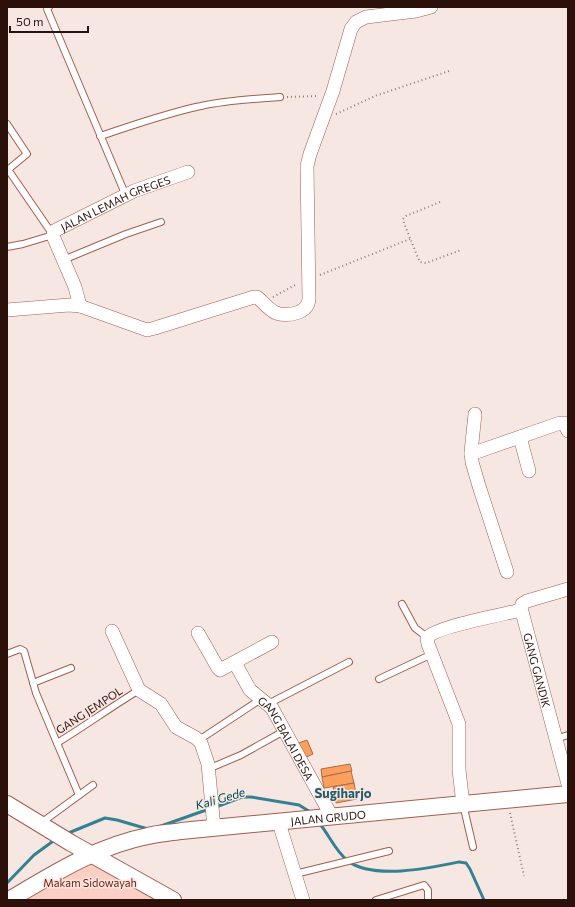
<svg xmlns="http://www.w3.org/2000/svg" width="575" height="907" font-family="Commissioner,sans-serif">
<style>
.green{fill:#fbcfc4}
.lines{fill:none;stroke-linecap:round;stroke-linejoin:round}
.stream{stroke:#348291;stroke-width:3}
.building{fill:#fc9e5d;stroke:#a76d47}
.service-casing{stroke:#a15e4f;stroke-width:8}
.minor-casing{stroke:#a15e4f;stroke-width:14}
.tertiary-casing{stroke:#a15e4f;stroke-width:18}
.path{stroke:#927d78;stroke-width:2;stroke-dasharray:1 3;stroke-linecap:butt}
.service{stroke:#fff;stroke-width:6}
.minor{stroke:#fff;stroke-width:13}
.tertiary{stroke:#fff;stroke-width:16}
.labels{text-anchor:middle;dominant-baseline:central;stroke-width:3;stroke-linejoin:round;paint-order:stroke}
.street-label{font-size:11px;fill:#2c110b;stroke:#f7e7e3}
.park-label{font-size:11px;fill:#761500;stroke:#f7e7e3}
.water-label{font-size:12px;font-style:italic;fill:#004c59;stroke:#f7e7e3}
.quarter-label{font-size:13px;font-weight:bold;fill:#245b67;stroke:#f7e7e3}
</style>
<rect width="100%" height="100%" fill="#f7e7e3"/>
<path class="green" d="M 91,863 L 158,900 L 18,900 Z"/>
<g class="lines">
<g class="stream">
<path d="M 216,807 L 242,797 L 251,797 L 299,805 L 312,813"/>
<path d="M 320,824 C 329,835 336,852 348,861 C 373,880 430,868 459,862 L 466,863 L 470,869 L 484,900"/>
<path d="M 161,826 L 209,809"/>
<path d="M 66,834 L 105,818 L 117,820 L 148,829"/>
<path d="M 7,883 L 34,855 L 56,839"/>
</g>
</g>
<g class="building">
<path d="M 307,740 L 313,754 L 302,759 L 296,744 Z"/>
<path d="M 350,764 L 352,771 L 322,777 L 321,769 Z"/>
<path d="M 351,771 L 354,783 L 324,788 L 322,777 Z"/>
<path d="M 354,783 L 357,799 L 336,803 L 333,787 Z"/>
</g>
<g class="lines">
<g class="service-casing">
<g id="service">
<path d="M 49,7 L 47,9 L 126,196"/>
<path d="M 100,136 C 134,125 167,113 201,106 C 227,100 254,99 280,97"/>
<path d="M 7,247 L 23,244 L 53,235 L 9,171 L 10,168 L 27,154 L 7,124"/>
<path d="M 63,260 L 126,234 L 161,222"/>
<path d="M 402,604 L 415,628 L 427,637"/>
<path d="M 7,654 L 20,649 L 24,651 L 36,693 L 57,743"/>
<path d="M 379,679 L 432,654"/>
<path d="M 33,683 L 71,668"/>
<path d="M 268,704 L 349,662"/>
<path d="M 556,739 L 568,735"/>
<path d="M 199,740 L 261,699"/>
<path d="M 208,769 L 241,755 L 284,731"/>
<path d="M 79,795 L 57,743 C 85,726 111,707 139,690"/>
<path d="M 463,804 L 473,847"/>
<path d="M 41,823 L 93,785"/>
<path d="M 295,874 L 389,851"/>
<path d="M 376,900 L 424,885 L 428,890 L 428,900"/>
</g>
</g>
<g class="minor-casing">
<g id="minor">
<path d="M 80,306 L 147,330 L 155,328 L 254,297 L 257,297 C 263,302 269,310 276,313 C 289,317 308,313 309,299 L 307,166 L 310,154 L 333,91 L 351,29 L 356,22 L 366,17 L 416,11 L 431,7"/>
<path id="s1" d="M 7,310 L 69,305 L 80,306 L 75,287 L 53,236 L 54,231 L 134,191 L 188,172"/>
<path d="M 475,414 L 471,452 L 472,462 L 479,486 L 507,572"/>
<path d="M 520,437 L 529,471"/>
<path d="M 471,454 L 560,423 L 564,423 L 568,431"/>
<path id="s2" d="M 568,589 L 527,601 L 522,604 L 521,608 L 568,784"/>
<path d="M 112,631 L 139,690 L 161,704 L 176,727 L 196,738 L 201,743 L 208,764 L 214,828"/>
<path d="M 198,633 L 218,668 L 220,670 L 272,642"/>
<path id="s3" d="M 235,663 L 250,690 L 272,708 L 332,817"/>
<path d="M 463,804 L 459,770 L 459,724 L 428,644 L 427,638 C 434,627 505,614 521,610"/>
<path d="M 279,823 L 303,900"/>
</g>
</g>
<g class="tertiary-casing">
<g id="tertiary">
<path d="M 7,804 L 71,843 L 173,900"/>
<path id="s4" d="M 9,900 C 53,874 97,846 148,836 C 159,833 170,833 181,831 L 568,794"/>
</g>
</g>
<g class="path">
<path d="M 287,97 L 319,96"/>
<path d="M 336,114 L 375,96 L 449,71"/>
<path d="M 440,202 L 406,216 L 403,219 L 404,223 L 418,258 L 420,262 L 426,263 L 461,250"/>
<path d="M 320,275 L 410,239"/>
<path d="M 273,297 L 297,284"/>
<path d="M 510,813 L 524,876"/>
</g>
<use href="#service" class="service"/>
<use href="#minor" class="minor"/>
<use href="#tertiary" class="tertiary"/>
</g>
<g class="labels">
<g class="street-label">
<text stroke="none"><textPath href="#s1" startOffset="221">JALAN LEMAH GREGES</textPath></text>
<text stroke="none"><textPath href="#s2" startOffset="117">GANG GANDIK</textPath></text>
<text transform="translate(89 710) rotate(-33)">GANG JEMPOL</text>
<text stroke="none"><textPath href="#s3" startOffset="92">GANG BALAI DESA</textPath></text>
<text stroke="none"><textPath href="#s4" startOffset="335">JALAN GRUDO</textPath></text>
</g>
<g class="park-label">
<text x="90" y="882">Makam Sidowayah</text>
</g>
<g class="water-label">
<text transform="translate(220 798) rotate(-16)">Kali Gede</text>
</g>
<g class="quarter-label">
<text x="343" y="793">Sugiharjo</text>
</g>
</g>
<rect width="575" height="907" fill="none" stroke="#2c110b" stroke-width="16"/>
<path d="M10 26v6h78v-6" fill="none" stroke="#2c110b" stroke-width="2"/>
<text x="16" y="26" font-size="12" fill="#2c110b" stroke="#f7e7e3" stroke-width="3" paint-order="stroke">50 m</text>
</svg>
